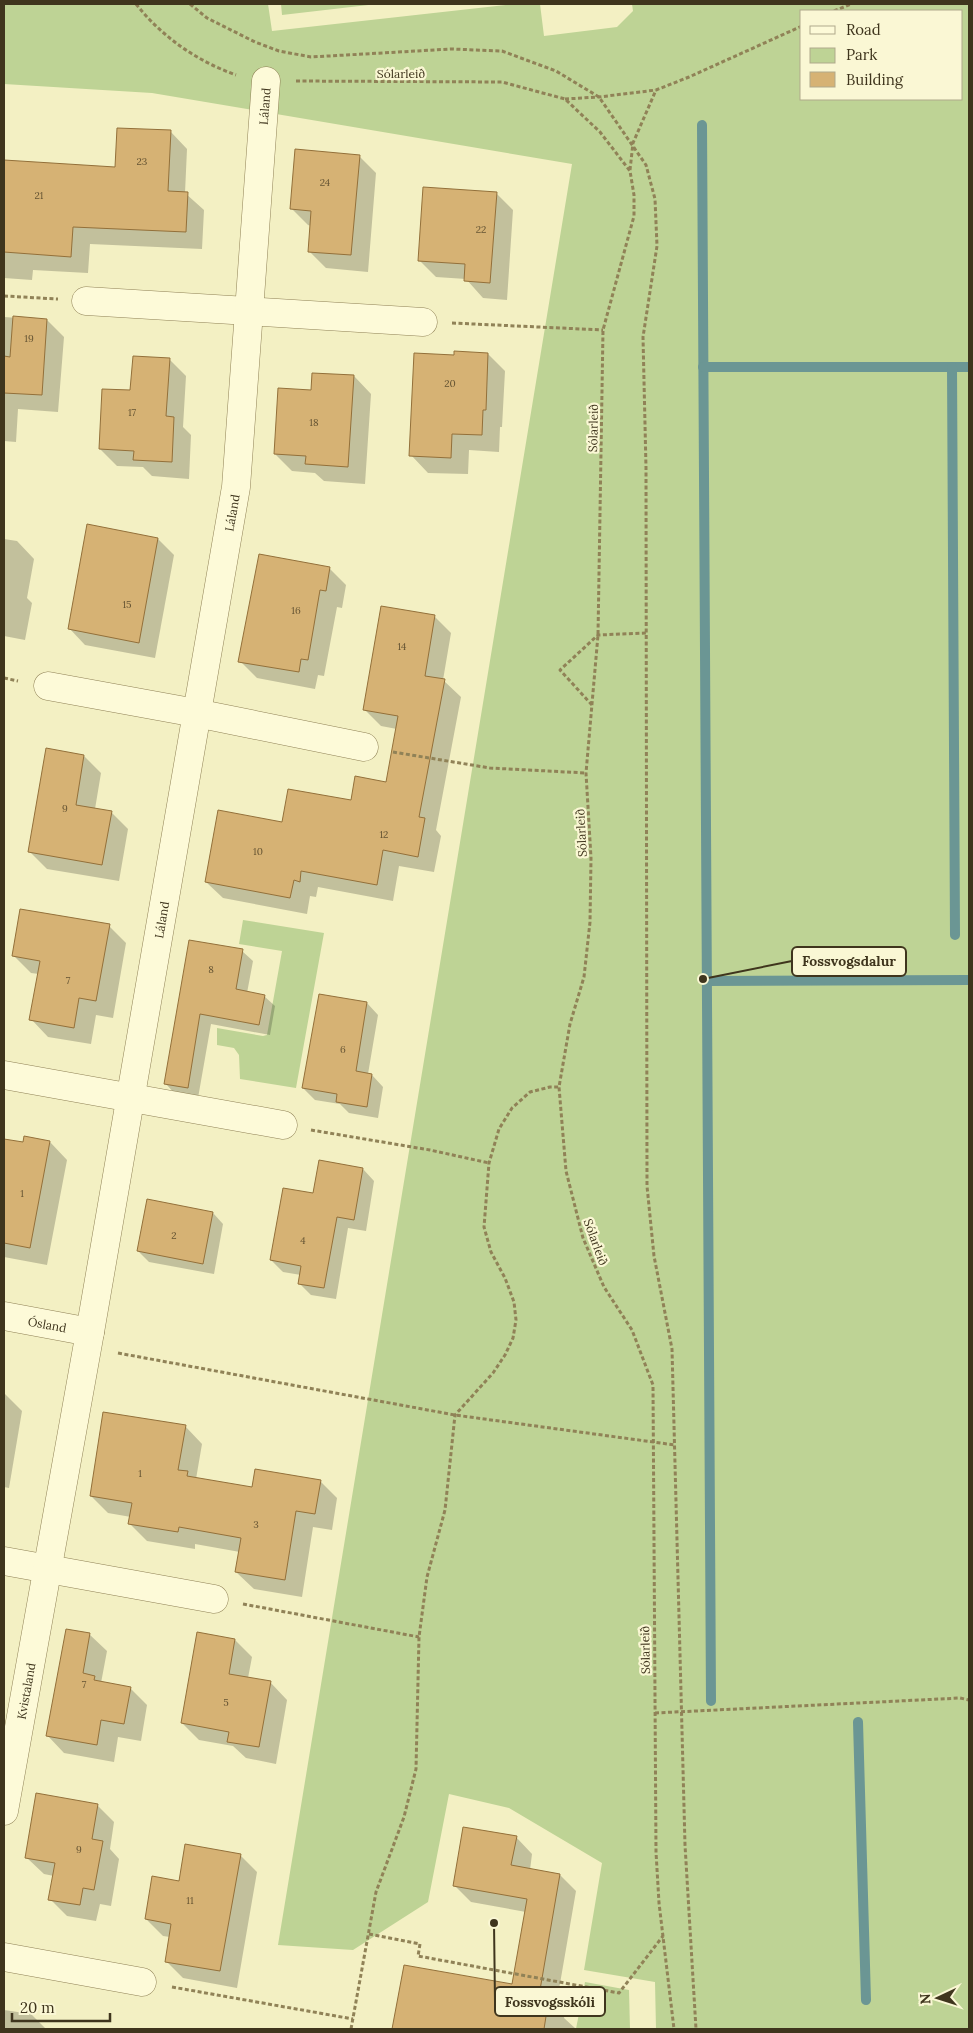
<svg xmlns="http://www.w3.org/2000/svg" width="973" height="2033" font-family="Lora,serif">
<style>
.green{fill:#bed395;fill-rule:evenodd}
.shadow{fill:#0003}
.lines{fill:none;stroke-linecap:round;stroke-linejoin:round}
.stream{stroke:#6b9694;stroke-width:10}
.building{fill:#d6b274;stroke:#93703a}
.minor-casing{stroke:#908257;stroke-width:29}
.path{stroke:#908257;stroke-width:3;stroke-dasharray:4 2.5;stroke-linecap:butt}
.minor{stroke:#fdfad8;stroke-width:28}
.labels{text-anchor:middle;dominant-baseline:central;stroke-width:4.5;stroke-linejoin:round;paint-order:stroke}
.number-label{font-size:10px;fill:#655433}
.street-label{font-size:12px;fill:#3f351d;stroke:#faf7d4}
.leader{fill:none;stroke:#3f351d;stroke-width:2}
.callout-dot{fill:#3f351d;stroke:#faf7d4;stroke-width:2}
.callout{fill:#faf7d4;stroke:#3f351d;stroke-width:2}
.callout-label{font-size:14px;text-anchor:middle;font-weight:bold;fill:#3f351d}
</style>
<rect width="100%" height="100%" fill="#f3f0c3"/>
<g class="green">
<path d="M 4,4 L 268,4 L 272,31 L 515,4 L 540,4 L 544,36 L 617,27 L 633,11 L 632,4 L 969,4 L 969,2029 L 656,2029 L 655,1982 L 584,1970 L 602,1863 L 509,1808 L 449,1794 L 428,1902 L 353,1950 L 278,1945 L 572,164 L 152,93 L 4,84 ZM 802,11 L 962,11 L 962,99 L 802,99 Z"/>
<path d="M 281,4 L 377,4 L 282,15 Z"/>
<path d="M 243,920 L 324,933 L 296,1088 L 240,1079 L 239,1055 L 234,1048 L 217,1045 L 217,1028 L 263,1036 L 267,1035 L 282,951 L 239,944 Z"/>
<path d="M 585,1982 L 629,1990 L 630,2029 L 576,2029 Z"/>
</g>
<g class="shadow">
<path d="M 170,131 L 187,149 L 185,193 L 204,210 L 202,249 L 90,244 L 88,273 L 33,270 L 32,280 L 4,278 L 4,161 L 116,168 Z"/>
<path d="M 359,156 L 376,173 L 368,272 L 326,268 L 309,251 L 311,226 L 308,225 L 291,208 Z"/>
<path d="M 496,193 L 513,210 L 507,300 L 483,298 L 466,279 L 436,277 L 419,260 Z"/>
<path d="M 4,317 L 47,320 L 64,337 L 58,412 L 18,409 L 16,442 L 4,441 Z"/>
<path d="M 488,354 L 505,371 L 502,427 L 500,427 L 499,452 L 469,450 L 468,474 L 428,473 L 411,455 L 455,357 Z"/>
<path d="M 169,359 L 186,376 L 183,427 L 191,435 L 189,479 L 152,476 L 143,467 L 117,466 L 100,449 L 131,392 Z"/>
<path d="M 354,376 L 371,394 L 365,484 L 324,481 L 315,473 L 292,471 L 275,454 L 312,392 Z"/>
<path d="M 4,539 L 17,541 L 34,559 L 27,598 L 32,603 L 25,640 L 4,636 Z"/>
<path d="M 158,539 L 174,555 L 155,658 L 85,645 L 69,628 Z"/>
<path d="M 329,568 L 346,585 L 342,608 L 337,607 L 324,676 L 318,675 L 315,689 L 257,678 L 240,661 Z"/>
<path d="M 435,617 L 451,633 L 443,680 L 461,697 L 436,830 L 441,836 L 434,872 L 399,866 L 393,901 L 318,887 L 316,897 L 310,896 L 307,914 L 223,898 L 206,882 L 283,824 L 352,802 L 387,784 L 397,729 L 381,726 L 365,710 Z"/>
<path d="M 84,756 L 101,773 L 95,809 L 111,812 L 128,829 L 119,881 L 47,869 L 30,852 Z"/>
<path d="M 109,926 L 126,943 L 113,1018 L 96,1015 L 91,1044 L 48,1037 L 31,1019 L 39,974 L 31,973 L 14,956 Z"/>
<path d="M 190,941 L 242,951 L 253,961 L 247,993 L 264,996 L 275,1006 L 270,1035 L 211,1024 L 198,1098 L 176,1095 L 166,1084 Z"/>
<path d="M 367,1003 L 378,1015 L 368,1074 L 372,1075 L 383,1087 L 378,1118 L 349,1113 L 340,1104 L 315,1100 L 303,1088 Z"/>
<path d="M 4,1140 L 24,1144 L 50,1142 L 67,1160 L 47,1265 L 4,1257 Z"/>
<path d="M 363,1169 L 374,1181 L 366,1231 L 348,1228 L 336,1299 L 311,1295 L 299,1283 L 301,1275 L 283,1272 L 271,1260 Z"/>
<path d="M 213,1213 L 223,1224 L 214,1274 L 149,1262 L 138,1251 Z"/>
<path d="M 4,1393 L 22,1411 L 9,1488 L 4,1487 Z"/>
<path d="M 185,1426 L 202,1444 L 196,1479 L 253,1488 L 320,1481 L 337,1498 L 332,1530 L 313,1527 L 302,1597 L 254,1589 L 236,1572 L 240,1552 L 195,1544 L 195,1549 L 147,1541 L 130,1524 L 131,1517 L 108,1513 L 91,1496 Z"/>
<path d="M 89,1634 L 107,1651 L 101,1683 L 130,1688 L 147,1705 L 141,1741 L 118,1737 L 114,1762 L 64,1753 L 47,1735 Z"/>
<path d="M 235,1640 L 252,1657 L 248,1678 L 270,1682 L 287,1700 L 276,1764 L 246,1758 L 233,1746 L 199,1740 L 182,1723 Z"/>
<path d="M 97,1805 L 114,1822 L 110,1849 L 119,1859 L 111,1906 L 100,1904 L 96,1921 L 67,1916 L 50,1899 L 54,1876 L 44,1874 L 26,1857 Z"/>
<path d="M 516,1837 L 532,1854 L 530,1870 L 560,1875 L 576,1891 L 557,2001 L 566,2009 L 564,2018 L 576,2029 L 394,2029 L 405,1966 L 513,1986 L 526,1912 L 471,1902 L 455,1886 Z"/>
<path d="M 240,1855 L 257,1872 L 237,1988 L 183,1978 L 166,1961 L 170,1937 L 163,1936 L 146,1919 L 180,1883 Z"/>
<path d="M 4,2010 L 31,2014 L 46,2029 L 4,2029 Z"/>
</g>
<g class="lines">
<g class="stream">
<path d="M 702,125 L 711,1701"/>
<path d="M 703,367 L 969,367"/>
<path d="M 952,367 L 955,935"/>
<path d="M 706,981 L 969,980"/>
<path d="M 858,1722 L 866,2000"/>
</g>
</g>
<g class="building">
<path d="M 117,128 L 171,130 L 168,191 L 188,192 L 186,232 L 73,227 L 71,257 L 4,252 L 4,160 L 115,167 Z"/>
<path d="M 295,149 L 360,155 L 351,255 L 308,252 L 311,211 L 290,209 Z"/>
<path d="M 423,187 L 497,192 L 490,283 L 464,281 L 465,264 L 418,261 Z"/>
<path d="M 13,316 L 47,319 L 42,395 L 4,393 L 4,356 L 10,357 Z"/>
<path d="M 454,351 L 488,353 L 486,410 L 483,410 L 482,435 L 452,434 L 451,458 L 409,456 L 414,353 L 454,355 Z"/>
<path d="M 133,356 L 170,358 L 166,416 L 174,417 L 172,462 L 133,460 L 134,451 L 99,449 L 102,389 L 130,390 Z"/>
<path d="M 312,373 L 354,375 L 348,467 L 305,464 L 306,456 L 274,454 L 278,388 L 311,390 Z"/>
<path d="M 87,524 L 158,538 L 139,643 L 68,629 Z"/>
<path d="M 259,554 L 330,567 L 326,591 L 320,590 L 308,660 L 301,659 L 299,672 L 238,662 Z"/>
<path d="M 381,606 L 435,615 L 425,676 L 445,679 L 419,817 L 425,818 L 418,857 L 383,850 L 377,885 L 301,871 L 300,882 L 294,880 L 290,898 L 205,882 L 218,810 L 282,822 L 288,789 L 351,800 L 355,776 L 386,782 L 398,716 L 363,710 Z"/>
<path d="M 46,748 L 84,755 L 76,805 L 112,811 L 102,865 L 28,852 Z"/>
<path d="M 20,909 L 110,924 L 96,1001 L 79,998 L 74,1028 L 29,1020 L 40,961 L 12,956 Z"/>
<path d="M 189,940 L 243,949 L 236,989 L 265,995 L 259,1025 L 200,1014 L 188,1088 L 164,1084 Z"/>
<path d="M 319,994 L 367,1002 L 356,1071 L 372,1074 L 367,1107 L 336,1102 L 337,1094 L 302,1088 Z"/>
<path d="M 24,1136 L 50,1141 L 30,1248 L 4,1243 L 4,1139 L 23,1142 Z"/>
<path d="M 319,1160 L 363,1168 L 354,1220 L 337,1217 L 324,1288 L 298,1284 L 301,1266 L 270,1260 L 283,1188 L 313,1193 Z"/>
<path d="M 147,1199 L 213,1212 L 203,1264 L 137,1251 Z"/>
<path d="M 103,1412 L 186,1425 L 178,1470 L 188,1471 L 187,1476 L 252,1487 L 255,1469 L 321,1480 L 315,1514 L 296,1511 L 285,1580 L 235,1572 L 241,1538 L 179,1527 L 178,1532 L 128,1524 L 132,1503 L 90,1496 Z"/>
<path d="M 66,1629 L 90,1633 L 83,1673 L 95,1676 L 94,1680 L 131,1687 L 124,1724 L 101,1720 L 97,1745 L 46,1736 Z"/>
<path d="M 197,1632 L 235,1639 L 229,1674 L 271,1681 L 259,1747 L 227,1742 L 229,1732 L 181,1723 Z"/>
<path d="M 36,1793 L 98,1804 L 92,1839 L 103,1841 L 94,1890 L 83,1888 L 80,1905 L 48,1900 L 55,1863 L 25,1858 Z"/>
<path d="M 463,1827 L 517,1836 L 511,1865 L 560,1874 L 540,1990 L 550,1991 L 544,2029 L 392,2029 L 404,1965 L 512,1984 L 527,1899 L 453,1886 Z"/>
<path d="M 185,1844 L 241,1854 L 220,1971 L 165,1962 L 171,1924 L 145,1919 L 152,1876 L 179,1881 Z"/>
</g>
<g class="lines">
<g class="minor-casing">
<g id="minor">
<path d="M 86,301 L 423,322"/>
<path d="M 48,686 L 196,713 L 364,747"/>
<path d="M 4,1075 L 283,1125"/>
<path id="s1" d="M 4,1316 L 90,1332"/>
<path d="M 4,1561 L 214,1599"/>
<path id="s2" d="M 4,1811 L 90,1332 L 236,487 L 266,81"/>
<path d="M 4,1957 L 142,1982"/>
</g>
</g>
<g class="path">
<path d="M 136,4 C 162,37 197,61 236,75"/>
<path d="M 190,4 L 207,18 L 255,42 L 279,51 L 311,57 L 451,49 L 502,51 L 556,71 L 599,97 L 646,165 L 655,199 L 657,246 L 643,337 L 646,468 L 647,1186 L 654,1256 L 672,1349 L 685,1845 L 696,2029"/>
<path d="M 834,11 L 851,4"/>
<path d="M 296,81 L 502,82 L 565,99 L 600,132 L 630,171 L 634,195 L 634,216 L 603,330 L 598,635 L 586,773 L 591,858 L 590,922 L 584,977 L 570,1024 L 559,1087 L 566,1171 L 583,1238 L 604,1287 L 632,1330 L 653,1385 L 656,1852 L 659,1903 L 674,2029"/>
<path d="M 565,99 L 599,97 L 656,90 L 689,77 L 802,26"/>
<path d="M 630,170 L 633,143 L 656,90"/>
<path d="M 4,296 L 58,299"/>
<path d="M 452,323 L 603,330"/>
<path d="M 4,678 L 18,681"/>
<path d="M 592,705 L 560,670 L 598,635 L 647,633"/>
<path d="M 393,752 L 490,768 L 586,773"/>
<path d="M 311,1130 L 430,1150 L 489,1163"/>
<path d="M 118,1353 L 455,1415 L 675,1445"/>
<path d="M 243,1604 L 419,1637"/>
<path d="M 655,1713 L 960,1698 L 969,1700"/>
<path d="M 369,1934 L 420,1944 L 418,1956 L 619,1993 L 663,1936"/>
<path d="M 172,1987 L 353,2019"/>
<path d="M 351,2029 L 376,1892 L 404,1817 L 416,1769 L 419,1637 L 427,1577 L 445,1510 L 455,1415 L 493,1373 L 505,1355 L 513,1338 L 516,1320 L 514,1302 L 505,1278 L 491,1252 L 484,1227 L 489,1163 L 499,1129 L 512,1108 L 530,1092 L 550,1087 L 559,1087"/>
</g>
<use href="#minor" class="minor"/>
</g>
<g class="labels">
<g class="number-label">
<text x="142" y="161">23</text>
<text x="325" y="182">24</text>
<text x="39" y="195">21</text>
<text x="481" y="229">22</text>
<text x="29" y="338">19</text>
<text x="450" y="383">20</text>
<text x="132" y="412">17</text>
<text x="314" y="422">18</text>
<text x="127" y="604">15</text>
<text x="296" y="610">16</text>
<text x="402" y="646">14</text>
<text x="65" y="808">9</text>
<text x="384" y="834">12</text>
<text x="258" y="851">10</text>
<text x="211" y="969">8</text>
<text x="68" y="980">7</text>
<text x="343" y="1049">6</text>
<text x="22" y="1193">1</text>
<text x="174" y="1235">2</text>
<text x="303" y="1240">4</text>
<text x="140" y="1473">1</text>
<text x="256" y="1524">3</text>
<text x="84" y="1684">7</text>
<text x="226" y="1702">5</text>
<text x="79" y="1849">9</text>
<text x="190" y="1900">11</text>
</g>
<g class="street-label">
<text x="401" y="73">Sólarleið</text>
<text stroke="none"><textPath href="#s2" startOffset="1726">Láland</textPath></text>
<text transform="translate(593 428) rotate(-89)">Sólarleið</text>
<text stroke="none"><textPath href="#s2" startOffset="1318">Láland</textPath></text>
<text transform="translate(581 833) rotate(-93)">Sólarleið</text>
<text stroke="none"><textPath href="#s2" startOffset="905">Láland</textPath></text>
<text transform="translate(596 1242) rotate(70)">Sólarleið</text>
<text stroke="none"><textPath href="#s1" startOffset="44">Ósland</textPath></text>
<text transform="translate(645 1650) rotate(-91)">Sólarleið</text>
<text stroke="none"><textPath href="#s2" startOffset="122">Kvistaland</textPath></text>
</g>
</g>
<path class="leader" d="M703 979L792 961M494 1923L495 2002"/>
<g class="callout-dot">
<circle cx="703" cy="979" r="5"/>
<circle cx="494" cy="1923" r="5"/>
</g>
<g class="callout">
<rect x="792" y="947" width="114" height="29" rx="5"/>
<rect x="495" y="1987" width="110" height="29" rx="5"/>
</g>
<g class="callout-label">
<text x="849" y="966">Fossvogsdalur</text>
<text x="550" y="2007">Fossvogsskóli</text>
</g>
<rect width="973" height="2033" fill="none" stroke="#3f351d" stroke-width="10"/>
<rect x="800" y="10" width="162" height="90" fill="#faf7d4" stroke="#afa98b"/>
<rect x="810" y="26" width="25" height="8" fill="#fdfad8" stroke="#afa98b"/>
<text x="846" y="35" font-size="15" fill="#3f351d">Road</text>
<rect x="810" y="48" width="25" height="15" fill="#bed395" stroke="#afa98b"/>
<text x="846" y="60" font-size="15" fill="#3f351d">Park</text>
<rect x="810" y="72" width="25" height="15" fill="#d6b274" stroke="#afa98b"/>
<text x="846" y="85" font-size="15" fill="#3f351d">Building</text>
<g transform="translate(938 1998) rotate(266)" stroke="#faf7d4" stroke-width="4" paint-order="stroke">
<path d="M0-4L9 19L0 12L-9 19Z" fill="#3f351d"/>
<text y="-8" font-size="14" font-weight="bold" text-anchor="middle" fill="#3f351d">N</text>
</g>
<path d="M12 2013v8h98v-8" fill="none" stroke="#3f351d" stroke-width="2.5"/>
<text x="20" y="2013" font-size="15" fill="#3f351d" stroke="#faf7d4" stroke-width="4" paint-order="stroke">20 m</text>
</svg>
